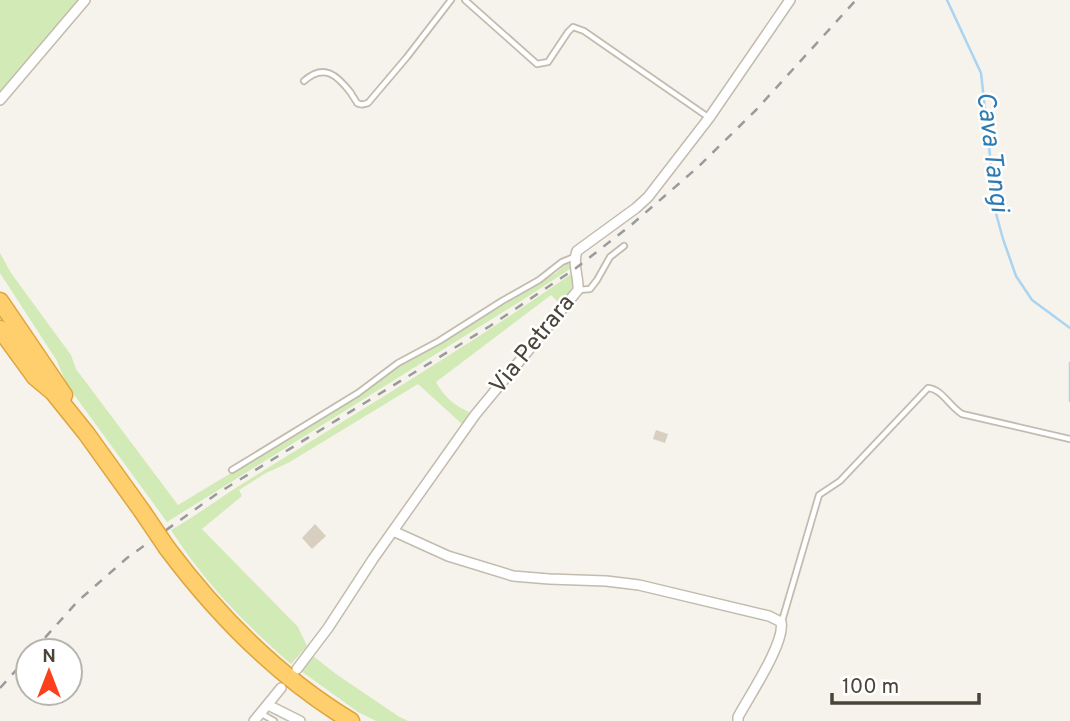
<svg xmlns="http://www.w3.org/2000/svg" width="1070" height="721" font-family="Overpass,sans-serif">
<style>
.green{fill:#d2eab5}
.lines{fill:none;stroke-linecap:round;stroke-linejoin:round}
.stream{stroke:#a9d4f2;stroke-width:2.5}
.building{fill:#d8cfc1}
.service-casing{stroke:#c2bbae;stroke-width:8}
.minor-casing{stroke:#c2bbae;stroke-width:12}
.motorway-casing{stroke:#e0a43c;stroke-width:19}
.service{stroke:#fff;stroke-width:4.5}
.minor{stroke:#fff;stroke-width:9}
.motorway{stroke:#ffcf6e;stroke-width:16}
.rail{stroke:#9a9a9a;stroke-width:2.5;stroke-dasharray:9 9;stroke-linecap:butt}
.motorway-bridge-casing{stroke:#e0a43c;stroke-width:19;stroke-linecap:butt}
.motorway-bridge{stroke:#ffcf6e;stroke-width:16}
.labels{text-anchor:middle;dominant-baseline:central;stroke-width:5;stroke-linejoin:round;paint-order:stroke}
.street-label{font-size:24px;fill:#4b4439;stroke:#fff}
.water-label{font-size:26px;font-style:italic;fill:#2e7ab2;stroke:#fff}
</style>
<rect width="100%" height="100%" fill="#f6f3ec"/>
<g class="green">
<path d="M 0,0 L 80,0 L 0,92 Z"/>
<path d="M 0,253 L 11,273 L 71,355 L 76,369 L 178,505 L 349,402 L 376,384 L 400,365 L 457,333 L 556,273 L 567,263 L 570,265 L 570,269 L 521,301 L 167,522 L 67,385 L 57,361 L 0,273 Z"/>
<path d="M 574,272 C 575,287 569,294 560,304 L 551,295 L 436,382 C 444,397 454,405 469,412 L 462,424 L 418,384 L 288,463 L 266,473 L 239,490 L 242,496 L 202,529 L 298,627 L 307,646 L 291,664 C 244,623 205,583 171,530 C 197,515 221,497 247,481 C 357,412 468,347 574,272 Z"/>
<path d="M 313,656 L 336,674 L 398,716 L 408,721 L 376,721 L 358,712 L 301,671 Z"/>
</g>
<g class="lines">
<g class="stream">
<path d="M 947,0 L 981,73 L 993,183 L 994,206 L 1003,239 L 1016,276 L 1032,300 L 1070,328"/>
<path d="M 1070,363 L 1070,401"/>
</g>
</g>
<g class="building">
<path d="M 656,430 L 668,434 L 665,443 L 653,439 Z"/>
<path d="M 315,524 L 326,536 L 312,549 L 302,538 Z"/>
</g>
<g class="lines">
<g class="service-casing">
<g id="service">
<path d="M 465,0 L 537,64 L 548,62 L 568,32 L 573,27 L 584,31 L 708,117"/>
<path d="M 304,81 C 324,63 337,75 351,93 C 351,94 357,102 357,103 C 362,106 364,104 368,103 L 407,57 L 451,0"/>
<path d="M 579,290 L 590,289 L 597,280 L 610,257 L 624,246"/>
<path d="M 232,470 L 358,393 L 398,363 L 439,341 L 502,301 L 539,280 L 562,262 L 574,257"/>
<path d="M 782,621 L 819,495 L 840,481 L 928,388 C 942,389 949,406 962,414 L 1070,439"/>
<path d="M 262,714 L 274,721"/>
</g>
</g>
<g class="minor-casing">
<g id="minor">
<path d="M 0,100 L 85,0"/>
<path d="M 393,531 L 448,556 L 513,576 L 549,579 L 606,581 L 639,585 L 769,616 L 781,622 C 786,642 748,698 738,717 L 738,721"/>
<path d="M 297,669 L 328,628 L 373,559 L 475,415 L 578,290 C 579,277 572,264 577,251 L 636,208 L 648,197 L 709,118 L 790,0"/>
<path d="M 268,705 L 300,721"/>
<path d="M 254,721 L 281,688"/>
</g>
</g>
<g class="motorway-casing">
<g id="motorway">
<path d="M 0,301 L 64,395"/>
<path d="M 0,329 L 35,377 L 53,392 L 86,433 L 142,511"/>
<path d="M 167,548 C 218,616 278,677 351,721"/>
</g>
</g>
<use href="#service" class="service"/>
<use href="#minor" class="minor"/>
<use href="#motorway" class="motorway"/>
<g class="rail">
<path d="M 33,651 L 78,601 L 127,558 L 218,493 L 490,326 L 576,268 L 630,226 L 697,168 L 756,110 L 856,0"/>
<path d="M 0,688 L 28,657"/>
</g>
<g class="motorway-bridge-casing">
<path id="motorway-bridge" d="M 142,511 L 167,548"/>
</g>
<use href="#motorway-bridge" class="motorway-bridge"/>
</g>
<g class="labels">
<g class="street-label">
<text transform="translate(533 345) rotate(-51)">Via Petrara</text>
</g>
<g class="water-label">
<text transform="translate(991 152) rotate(83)">Cava Tangi</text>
</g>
</g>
<g transform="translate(49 672)"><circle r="33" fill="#ffffff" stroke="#b7b4b0" stroke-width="2"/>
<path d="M0-5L12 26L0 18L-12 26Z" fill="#fc3f1d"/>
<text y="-10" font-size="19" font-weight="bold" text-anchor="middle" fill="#4b4439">N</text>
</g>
<path d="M832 693v10h147v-10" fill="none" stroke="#4b4439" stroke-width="3.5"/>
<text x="842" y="693" font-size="21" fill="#4b4439" stroke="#ffffff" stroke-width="5" paint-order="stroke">100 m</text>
</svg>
